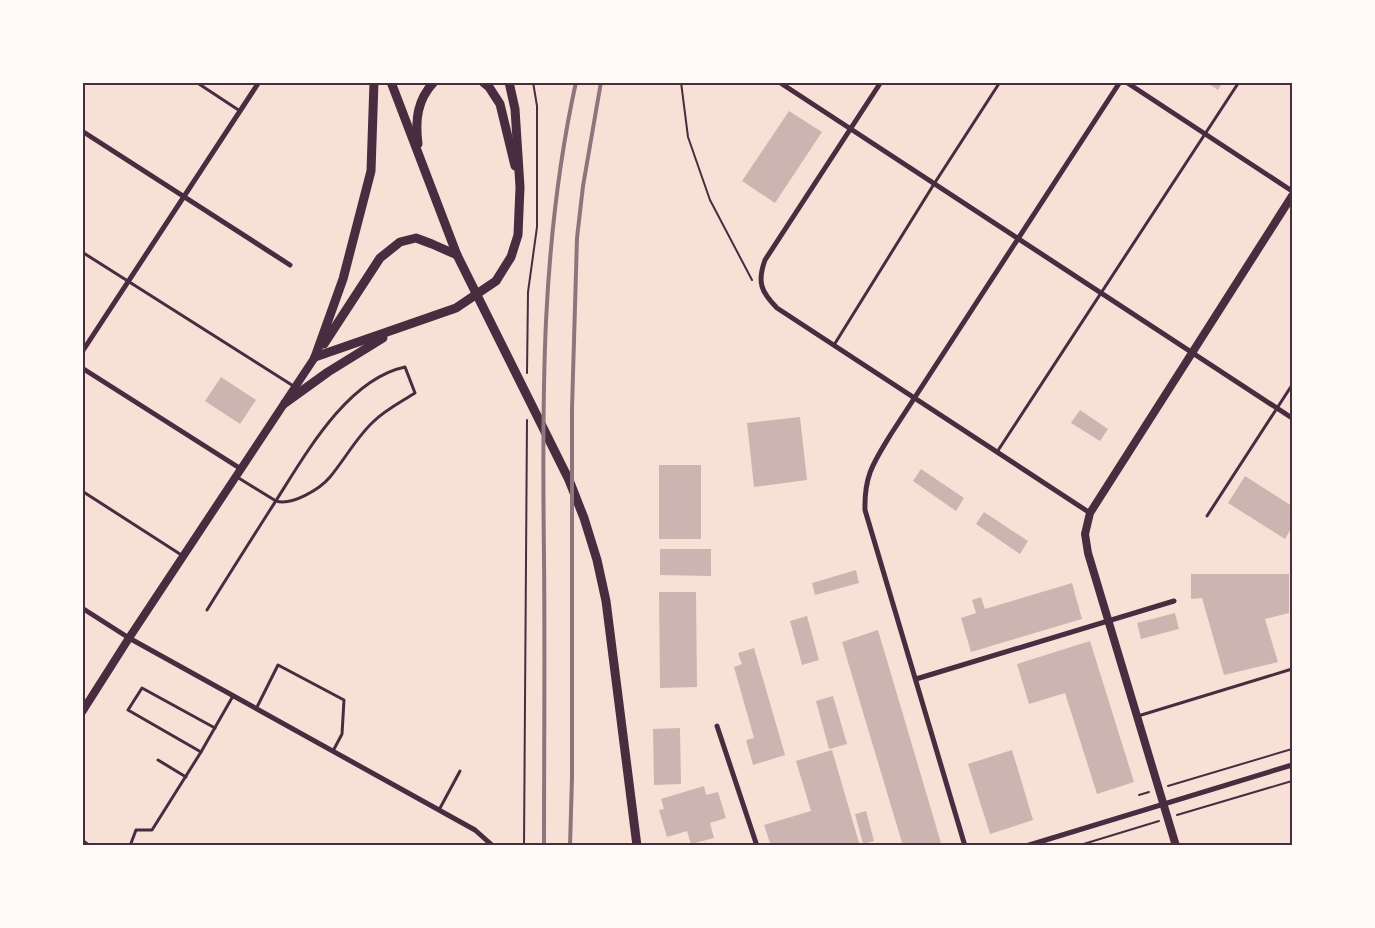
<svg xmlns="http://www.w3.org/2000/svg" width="1375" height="928" font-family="'Work Sans',sans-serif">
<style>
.building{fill:#ccb4b1}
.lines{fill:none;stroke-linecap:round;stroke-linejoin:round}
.path{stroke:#4a2c40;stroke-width:2}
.service{stroke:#4a2c40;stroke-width:3}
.minor{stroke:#4a2c40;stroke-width:5}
.tertiary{stroke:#4a2c40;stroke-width:8}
.secondary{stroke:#4a2c40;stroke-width:9}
.rail{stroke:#8f747c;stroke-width:4}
.neatline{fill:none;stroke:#4a2c40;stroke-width:2}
</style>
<rect width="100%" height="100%" fill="#f7e1d7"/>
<g class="building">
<path d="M 1206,82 L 1223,82 L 1218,90 Z"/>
<path d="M 789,111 L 822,132 L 775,203 L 742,181 Z"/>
<path d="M 221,377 L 256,400 L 240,424 L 205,401 Z"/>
<path d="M 1080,410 L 1108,429 L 1100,441 L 1071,423 Z"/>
<path d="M 800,417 L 807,480 L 754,487 L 747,423 Z"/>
<rect x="659" y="465" width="42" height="74"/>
<path d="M 921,469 L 964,498 L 956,511 L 913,481 Z"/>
<path d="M 1245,476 L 1292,506 L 1292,527 L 1285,539 L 1228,503 Z"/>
<path d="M 984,512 L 1028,541 L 1020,554 L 976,524 Z"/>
<path d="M 660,549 L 711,549 L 711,576 L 660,575 Z"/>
<path d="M 856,570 L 859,583 L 815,595 L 812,583 Z"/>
<path d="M 1191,574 L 1289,574 L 1289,613 L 1265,619 L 1278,662 L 1224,675 L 1202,598 L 1191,599 Z"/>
<path d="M 1072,583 L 1082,619 L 971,652 L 961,618 L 976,613 L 972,600 L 981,597 L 985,609 Z"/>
<path d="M 659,592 L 696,592 L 697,687 L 660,688 Z"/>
<path d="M 1175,613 L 1179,629 L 1141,639 L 1137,623 Z"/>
<path d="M 807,616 L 819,660 L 802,665 L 790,621 Z"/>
<path d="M 878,630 L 941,843 L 935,846 L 903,846 L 842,642 Z"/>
<path d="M 1090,641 L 1134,782 L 1097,794 L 1065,693 L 1029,704 L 1017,664 Z"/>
<path d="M 754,648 L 785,755 L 753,765 L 746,740 L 754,738 L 734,667 L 742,664 L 738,653 Z"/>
<path d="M 833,696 L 847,744 L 829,749 L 816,701 Z"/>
<path d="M 680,728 L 681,784 L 654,785 L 653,729 Z"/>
<path d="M 832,750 L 860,846 L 771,846 L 764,825 L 811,811 L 796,761 Z"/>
<path d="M 1012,750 L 1033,820 L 990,834 L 968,764 Z"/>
<path d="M 704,786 L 706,795 L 718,792 L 726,818 L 710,823 L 714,838 L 691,844 L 687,831 L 667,837 L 659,810 L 664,809 L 661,799 Z"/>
<path d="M 866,811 L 874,841 L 863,844 L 855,814 Z"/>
</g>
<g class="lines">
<g class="path">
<path d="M 681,82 L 688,137 L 710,200 L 752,280"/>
<path d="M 527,373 L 528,292 L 537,227 L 537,106 L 533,82"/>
<path d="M 1168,786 L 1292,749"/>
<path d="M 1139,795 L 1149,792"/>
<path d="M 1177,815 L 1292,781"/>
<path d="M 524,846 L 527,420"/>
<path d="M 1077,846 L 1159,821"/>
</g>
<g class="service">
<path d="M 196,82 L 240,111"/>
<path d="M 82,252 L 295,387"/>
<path d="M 834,345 L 934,184 L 1000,82"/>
<path d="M 997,452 L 1239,82"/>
<path d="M 82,491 L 183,556"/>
<path d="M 1207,516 L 1292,385"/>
<path d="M 207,610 C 228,576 249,543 270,510 C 302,461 344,380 405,367 L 415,393 C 401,402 385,410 373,422 C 356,438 345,459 330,477 C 320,489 292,506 276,501 L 237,477"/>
<path d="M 256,709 L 278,665 L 344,700 L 342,734 L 333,751"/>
<path d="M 1138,716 L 1292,669"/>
<path d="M 201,752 L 233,696"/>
<path d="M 158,760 L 186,777"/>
<path d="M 439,810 L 460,771"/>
<path d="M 82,840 L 90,846"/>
<path d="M 130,846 L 136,830 L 152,830 L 201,752 L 128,710 L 142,688 L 215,728"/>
</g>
<g class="minor">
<path d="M 779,82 L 1292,418"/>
<path d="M 881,82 L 765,260 C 757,282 761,292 777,308 L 1090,513"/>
<path d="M 1126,82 L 1292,191"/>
<path d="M 82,131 L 290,265"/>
<path d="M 82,352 L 259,82"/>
<path d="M 82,368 L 241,469"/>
<path d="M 82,608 L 129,638 L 475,830 L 493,846"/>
<path d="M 916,679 L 1174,601"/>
<path d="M 717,726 L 757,846"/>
<path d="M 965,846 L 865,510 C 864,475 874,462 891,434 L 1120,82"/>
<path d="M 1026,846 L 1292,765"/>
</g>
<g class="tertiary">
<path d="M 82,712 L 129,638 L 315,357"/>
<path d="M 1176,846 L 1088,553 L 1085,534 L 1090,513 L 1292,196"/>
</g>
<g class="secondary">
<path d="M 391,82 L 457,255 L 569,480 L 584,518 L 597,560 L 606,601 L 637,846"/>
<path d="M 483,82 L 489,87 L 500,104 L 515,166"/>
<path d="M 418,144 C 415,120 417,100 434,82"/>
<path d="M 324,344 L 380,258 L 400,242 L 416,238 L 432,244 L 457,255"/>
<path d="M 315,357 L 456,308 L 496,281 L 511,257 L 518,235 L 520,187 L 515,109 L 509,82"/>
<path d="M 315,357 L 343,279 L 371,171 L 374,82"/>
<path d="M 285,403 L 328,372 L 383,338"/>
</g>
<g class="rail">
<path d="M 544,846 C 544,749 545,653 544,557 C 542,396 541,241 576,82"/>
<path d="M 570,846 L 572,778 L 572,409 L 577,238 L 583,186 L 601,82"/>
</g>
</g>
<rect width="1375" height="928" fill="none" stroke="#fffaf5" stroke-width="168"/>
<rect x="84" y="84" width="1207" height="760" class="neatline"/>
</svg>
